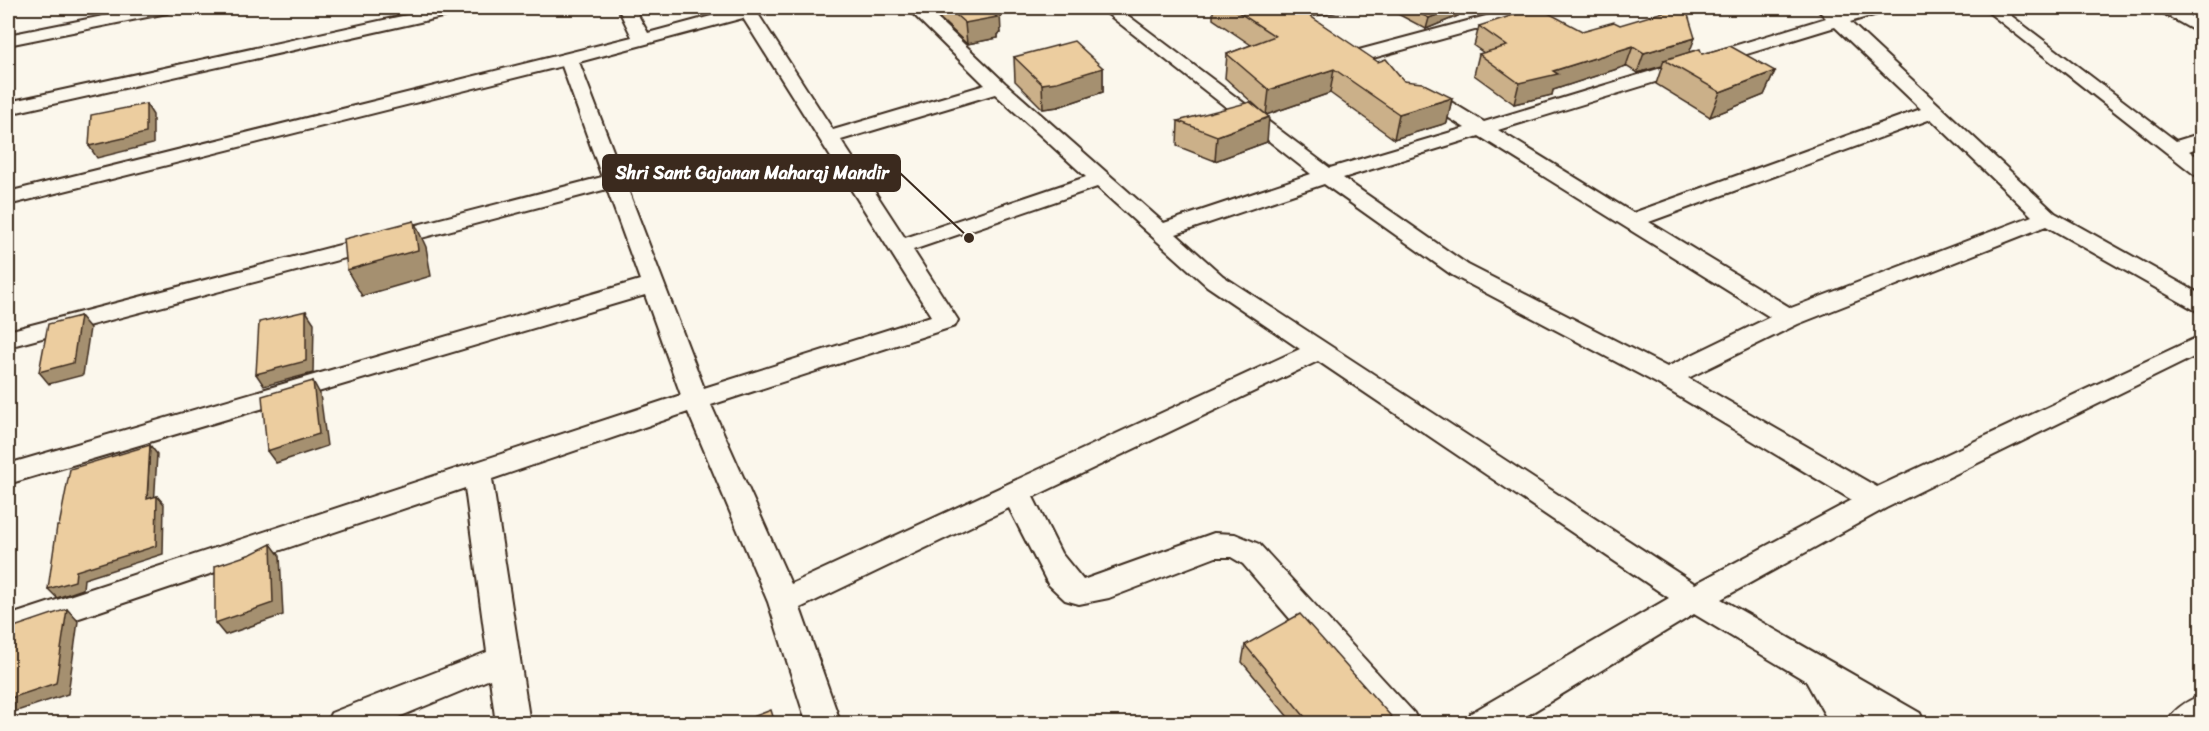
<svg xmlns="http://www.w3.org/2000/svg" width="2209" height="731" font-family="Sriracha,sans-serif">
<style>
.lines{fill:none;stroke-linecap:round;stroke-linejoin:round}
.street-casing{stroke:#3b2a1e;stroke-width:4}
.street{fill:#fbf7ec;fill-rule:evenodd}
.wall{fill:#cbb089;stroke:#3b2a1e;stroke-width:1.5}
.shaded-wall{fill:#a5906f;stroke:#3b2a1e;stroke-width:1.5}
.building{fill:#eccd9f;stroke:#3b2a1e;stroke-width:1.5}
.leader{fill:none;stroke:#3b2a1e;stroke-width:2}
.callout-dot{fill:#3b2a1e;stroke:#fbf7ec;stroke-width:2}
.callout{fill:#3b2a1e;stroke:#3b2a1e;stroke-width:2}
.callout-label{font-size:18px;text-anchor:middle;font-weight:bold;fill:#fff}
</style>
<rect width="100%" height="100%" fill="#fbf7ec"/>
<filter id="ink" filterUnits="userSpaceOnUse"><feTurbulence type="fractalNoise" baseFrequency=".0167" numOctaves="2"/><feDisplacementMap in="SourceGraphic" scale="12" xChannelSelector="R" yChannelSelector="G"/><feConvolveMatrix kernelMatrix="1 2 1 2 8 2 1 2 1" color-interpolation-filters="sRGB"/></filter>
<g filter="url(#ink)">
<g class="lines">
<g class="street-casing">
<g id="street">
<path d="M 143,8 L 176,8 L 167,13 L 8,45 L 8,35 Z"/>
<path d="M 439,8 L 469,8 L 460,13 L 8,114 L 8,102 Z"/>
<path d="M 618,8 L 634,8 L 648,33 L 741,8 L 770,8 L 768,12 L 758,14 L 833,130 L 985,85 L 907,8 L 926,8 L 1005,83 L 1164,223 L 1311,174 L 1100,8 L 1118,8 L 1330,168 L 1465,128 L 1414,96 L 1411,92 L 1414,88 L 1428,88 L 1484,122 L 1826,18 L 1818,10 L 1820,8 L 1834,8 L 1841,14 L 1861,8 L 1886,8 L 1884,12 L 1850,22 L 2055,213 L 2202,295 L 2202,314 L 2046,226 L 1798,324 L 1688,378 L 1877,487 L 2202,335 L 2202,353 L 1886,508 L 1721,599 L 1920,713 L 1925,724 L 1877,724 L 1860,713 L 1865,724 L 1830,724 L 1806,681 L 1694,614 L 1513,724 L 1466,724 L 1471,713 L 1669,598 L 1318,361 L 1033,497 L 1061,553 L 1083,580 L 1214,533 L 1235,534 L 1259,544 L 1414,713 L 1419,724 L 1380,724 L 1243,564 L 1231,557 L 1216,557 L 1109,598 L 1079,604 L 1065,600 L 1048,584 L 1009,508 L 800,608 L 841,724 L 807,724 L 768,602 L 688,412 L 492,479 L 530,724 L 496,724 L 490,679 L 382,724 L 326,724 L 331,713 L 487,652 L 465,488 L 8,642 L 8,616 L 681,395 L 645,295 L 8,484 L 8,464 L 640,280 L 607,189 L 8,347 L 8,331 L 602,177 L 562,66 L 8,205 L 8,192 L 632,37 ZM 743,18 L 931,316 L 704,388 L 579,62 ZM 1835,27 L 1921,109 L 1633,213 L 1498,130 ZM 995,94 L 1086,177 L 905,238 L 841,140 ZM 1931,119 L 2032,216 L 1791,308 L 1649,222 ZM 1479,136 L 1770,317 L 1667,367 L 1468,265 L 1343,178 ZM 1324,184 L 1452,275 L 1658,384 L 1852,500 L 1695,584 L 1223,276 L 1176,234 ZM 1097,187 L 1207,286 L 1300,349 L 791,584 L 711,405 L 955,326 L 958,320 L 913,250 Z"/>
<path d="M 1516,8 L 1543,8 L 1540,12 L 1362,61 L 1353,55 L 1355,51 Z"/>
<path d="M 1983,8 L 2001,8 L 2176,141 L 2202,133 L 2202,146 L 2189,151 L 2202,160 L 2202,177 L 2195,175 Z"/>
<path d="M 2154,8 L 2175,8 L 2202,22 L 2202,35 Z"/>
<path d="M 2202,695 L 2202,724 L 2166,724 C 2173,709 2186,701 2202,695 Z"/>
</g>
</g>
<use href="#street" class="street"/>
</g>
<g class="wall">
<path d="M 929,8 L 994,8 L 1001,33 L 998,34 L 998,38 L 967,44 Z"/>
<path d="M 1213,8 L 1362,8 L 1314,16 L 1301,8 L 1301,10 L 1404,81 L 1452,98 L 1447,123 L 1394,139 L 1330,93 L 1266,115 L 1267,142 L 1215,161 L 1177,146 L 1178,121 L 1265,114 L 1225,78 L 1227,54 L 1251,45 L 1213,19 Z"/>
<path d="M 1397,8 L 1460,8 L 1458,16 L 1426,29 L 1396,13 Z"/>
<path d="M 1620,25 L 1689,53 L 1702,54 L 1775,71 L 1764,95 L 1710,117 L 1656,84 L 1662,66 L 1637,73 L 1626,66 L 1553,90 L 1552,95 L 1514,104 L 1474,75 L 1479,54 L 1484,53 L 1474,46 L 1479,26 L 1582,31 Z"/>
<path d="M 1014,57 L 1103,68 L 1103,92 L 1058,107 L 1043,109 L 1015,81 Z"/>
<path d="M 1245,645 L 1397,723 L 1293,723 L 1242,662 Z"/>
</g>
<g class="shaded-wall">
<path d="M 1315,8 L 1362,8 L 1314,16 Z"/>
<path d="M 1455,8 L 1460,8 L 1458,16 L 1426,29 L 1429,18 Z"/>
<path d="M 1000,12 L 1001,33 L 998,34 L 998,38 L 967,44 L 965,23 Z"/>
<path d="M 1695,38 L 1687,58 L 1664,60 L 1662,66 L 1637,73 L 1644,53 Z"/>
<path d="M 1633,46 L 1626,66 L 1553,90 L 1552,95 L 1514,104 L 1519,83 L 1553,71 Z"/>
<path d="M 1103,68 L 1103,92 L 1058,107 L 1043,109 L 1042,84 Z"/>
<path d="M 1334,69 L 1330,93 L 1266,115 L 1269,90 Z"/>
<path d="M 1775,71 L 1764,95 L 1710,117 L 1720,92 Z"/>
<path d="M 1452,98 L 1447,123 L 1394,139 L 1399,114 Z"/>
<path d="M 146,104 L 153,115 L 153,144 L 97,158 L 89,146 Z"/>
<path d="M 1269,117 L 1267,142 L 1215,161 L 1217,136 Z"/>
<path d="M 414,221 L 426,247 L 431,276 L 362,296 L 347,270 Z"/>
<path d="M 306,311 L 314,323 L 313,373 L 264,386 L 256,374 Z"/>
<path d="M 80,316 L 90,328 L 83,375 L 49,384 L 39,372 Z"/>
<path d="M 313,381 L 320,394 L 327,446 L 276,463 L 267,451 Z"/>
<path d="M 150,445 L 157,454 L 154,507 L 147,499 Z"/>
<path d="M 157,496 L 164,504 L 163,554 L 84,579 L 83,589 L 57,598 L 48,589 L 76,571 Z"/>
<path d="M 271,544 L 280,556 L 283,615 L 225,635 L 215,623 Z"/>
<path d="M 67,609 L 78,621 L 68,694 L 8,714 L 8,699 Z"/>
</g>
<g class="building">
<path d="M 948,8 L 994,8 L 1000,12 L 993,14 L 997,17 L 965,23 Z"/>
<path d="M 1232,8 L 1298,8 L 1378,62 L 1386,59 L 1404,81 L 1422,83 L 1452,98 L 1399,114 L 1334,69 L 1269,90 L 1227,54 L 1275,36 Z"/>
<path d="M 1407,8 L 1455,8 L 1429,18 Z"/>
<path d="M 1535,8 L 1539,8 L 1582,31 L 1614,22 L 1620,25 L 1677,8 L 1686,8 L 1695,38 L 1644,53 L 1633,46 L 1553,71 L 1558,74 L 1519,83 L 1479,54 L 1507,46 L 1479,26 Z"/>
<path d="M 1074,41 L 1103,68 L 1057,82 L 1042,84 L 1014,57 Z"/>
<path d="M 1730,46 L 1775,71 L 1720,92 L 1664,60 L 1700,49 L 1702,54 Z"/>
<path d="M 1250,102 L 1269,117 L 1217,136 L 1178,121 Z"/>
<path d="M 146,104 L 146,133 L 89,146 L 91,115 Z"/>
<path d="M 414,221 L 418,250 L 347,270 L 344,239 Z"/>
<path d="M 306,311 L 306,361 L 256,374 L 259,322 Z"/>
<path d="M 80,316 L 73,363 L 39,372 L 48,324 Z"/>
<path d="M 313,381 L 319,434 L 267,451 L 262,396 Z"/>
<path d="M 150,445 L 147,499 L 157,496 L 156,546 L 76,571 L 75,581 L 48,589 L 57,526 L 59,526 L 70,469 Z"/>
<path d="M 271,544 L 273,603 L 215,623 L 215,566 L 251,554 Z"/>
<path d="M 67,609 L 56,683 L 8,699 L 8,629 Z"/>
<path d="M 1300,614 L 1397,723 L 1310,723 L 1245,645 Z"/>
<path d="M 771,710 L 775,723 L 737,723 Z"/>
</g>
</g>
<path class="leader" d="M969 238L900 173"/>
<circle class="callout-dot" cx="969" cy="238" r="6"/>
<rect class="callout" x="603" y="155" width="297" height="36" rx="6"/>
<g class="callout-label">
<text x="752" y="179">Shri Sant Gajanan Maharaj Mandir</text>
</g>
<rect width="2209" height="731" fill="none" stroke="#fbf7ec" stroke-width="30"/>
<rect x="15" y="15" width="2179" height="701" fill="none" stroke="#3b2a1e" stroke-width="2" filter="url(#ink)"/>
</svg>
